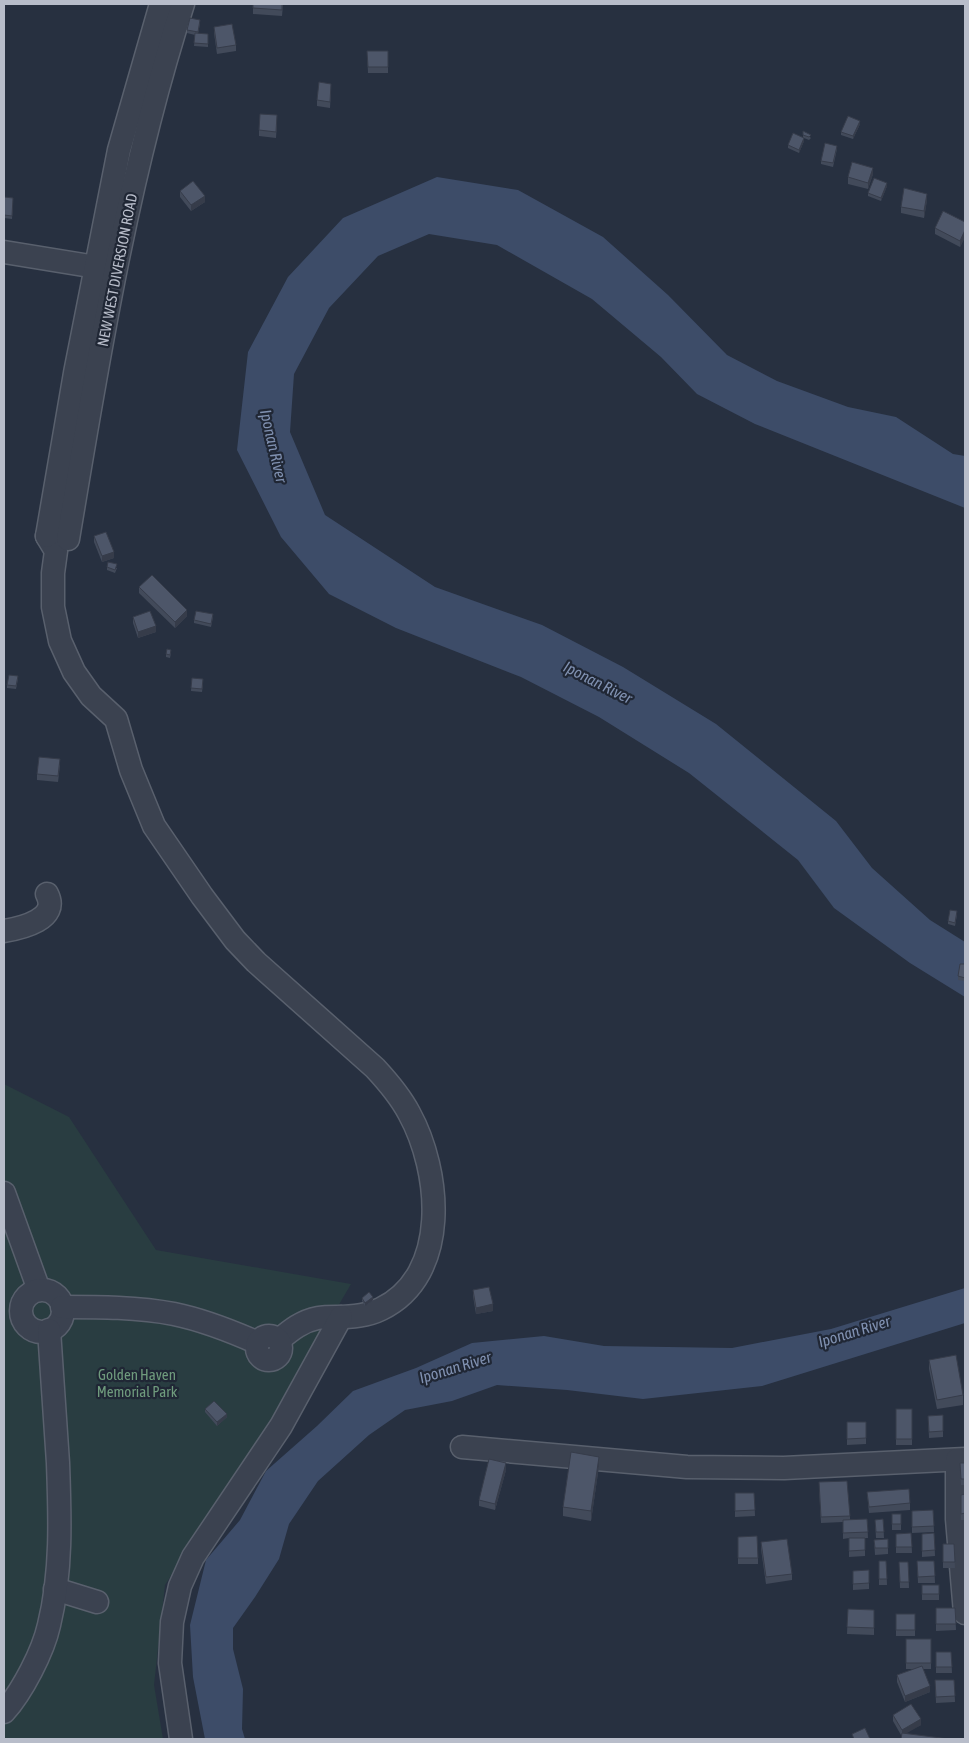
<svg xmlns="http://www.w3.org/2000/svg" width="969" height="1743" font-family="'Asap Condensed',sans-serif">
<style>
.green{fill:#293d41}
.water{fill:#3d4c68}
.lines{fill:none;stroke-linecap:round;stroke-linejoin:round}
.minor-casing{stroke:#59606d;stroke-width:25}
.minor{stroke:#3b4250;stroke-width:22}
.wall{fill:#424a5a}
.shaded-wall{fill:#363c4a}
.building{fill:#4d5669;stroke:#363c4a}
.labels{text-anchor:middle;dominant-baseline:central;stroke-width:4.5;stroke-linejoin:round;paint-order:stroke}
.street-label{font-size:15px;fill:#b8bdca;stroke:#202735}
.park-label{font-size:15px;fill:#6f9b7d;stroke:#202735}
.water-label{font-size:16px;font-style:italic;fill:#8091b1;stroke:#202735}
</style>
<rect width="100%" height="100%" fill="#273040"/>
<path class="green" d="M 4,1084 L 69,1117 L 156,1250 L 351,1284 L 263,1435 L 165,1585 L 154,1685 L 163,1739 L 4,1739 Z"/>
<g class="water">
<path d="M 437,177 L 518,190 L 603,237 L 668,295 L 727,355 L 777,381 L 848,407 L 896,417 L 953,454 L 965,456 L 965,508 L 755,424 L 697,394 L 661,357 L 592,299 L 497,245 L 429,234 L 378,256 L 329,308 L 294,374 L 290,432 L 325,515 L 435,587 L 542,625 L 623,667 L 716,724 L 836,821 L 872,868 L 930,920 L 965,942 L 965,997 L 910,963 L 834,908 L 798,860 L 689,773 L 599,717 L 521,677 L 396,628 L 329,594 L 281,537 L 237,450 L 248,352 L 288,277 L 343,218 Z"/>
<path d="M 965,1288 L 965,1323 L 762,1386 L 643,1399 L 567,1390 L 497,1385 L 452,1401 L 405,1410 L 369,1435 L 318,1481 L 289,1524 L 279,1559 L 255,1597 L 233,1628 L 233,1649 L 243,1689 L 242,1729 L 245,1739 L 205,1739 L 193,1677 L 190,1625 L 206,1560 L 240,1520 L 266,1471 L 317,1426 L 353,1391 L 416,1368 L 472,1343 L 544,1336 L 604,1346 L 732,1348 L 831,1329 Z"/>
</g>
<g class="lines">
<g class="minor-casing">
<g id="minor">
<path d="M 4,252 L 96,267"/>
<path d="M 47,536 L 56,551 L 53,573 L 53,607 L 60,641 L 74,672 L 91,696 L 116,719 L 131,770 L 154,826 L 202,896 L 235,940 L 256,962 L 375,1068 C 388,1082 400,1096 409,1113 C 441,1171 451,1275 381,1309 C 367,1316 352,1317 336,1317 C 330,1317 324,1317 318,1318 C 302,1321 291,1330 279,1340"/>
<path d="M 47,536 L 75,373 L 119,150 L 161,4"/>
<path d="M 68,539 C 98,359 127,178 183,4"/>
<path d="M 4,931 C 22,928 60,919 47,894"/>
<path d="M 4,1193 L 39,1290"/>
<circle cx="42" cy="1311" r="21"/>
<path d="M 62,1307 C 99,1307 138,1307 174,1314 C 203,1320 231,1331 258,1343"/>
<circle cx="269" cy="1348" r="12"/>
<path d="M 462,1447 L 687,1467 L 784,1468 L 965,1459"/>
<path d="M 957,1460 L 957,1519 L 965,1613"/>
<path d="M 55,1589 L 97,1602"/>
<path d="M 4,1712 C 22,1692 43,1652 49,1625 C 62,1572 60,1517 58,1463 C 55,1419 52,1375 49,1330"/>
<path d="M 181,1739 L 170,1663 L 172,1622 L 180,1586 L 193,1557 L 281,1426 L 341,1317"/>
</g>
</g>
<use href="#minor" class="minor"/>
</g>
<g class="wall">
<path d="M 253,4 L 283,4 L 282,16 L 253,14 Z"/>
<path d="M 200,23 L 198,34 L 208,34 L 208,47 L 194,46 L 195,35 L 187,33 L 187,30 Z"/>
<path d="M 214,27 L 236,45 L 236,51 L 217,54 L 214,33 Z"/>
<path d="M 367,51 L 388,51 L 388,73 L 368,73 Z"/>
<path d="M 331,90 L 330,108 L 317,106 L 317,100 Z"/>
<path d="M 277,121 L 276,138 L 259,136 L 259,130 Z"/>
<path d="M 860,124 L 853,139 L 841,135 L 841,132 Z"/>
<path d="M 803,131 L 811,138 L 809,140 L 804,138 L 804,141 L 799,153 L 788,148 L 788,145 L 803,137 Z"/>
<path d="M 837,149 L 833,167 L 821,164 L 821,161 Z"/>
<path d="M 873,174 L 868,189 L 848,184 L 848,177 Z"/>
<path d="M 887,186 L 881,201 L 868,196 L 868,193 Z"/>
<path d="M 180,191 L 205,202 L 191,211 L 180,197 Z"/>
<path d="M 4,197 L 13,198 L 12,219 L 4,218 Z"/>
<path d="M 927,200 L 924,218 L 901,213 L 901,207 Z"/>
<path d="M 965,222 L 965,237 L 960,247 L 935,234 L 935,228 Z"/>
<path d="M 94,536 L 114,558 L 102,562 L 94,542 Z"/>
<path d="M 107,567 L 117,568 L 115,573 L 107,570 Z"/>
<path d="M 139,587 L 187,616 L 175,628 L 139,593 Z"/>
<path d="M 133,617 L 156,632 L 138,638 L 133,623 Z"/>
<path d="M 213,617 L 211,627 L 194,623 L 194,620 Z"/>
<path d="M 171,653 L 170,658 L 166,657 L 166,654 Z"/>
<path d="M 192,678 L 203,683 L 202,692 L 191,691 Z"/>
<path d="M 18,679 L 16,689 L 7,688 L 7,685 Z"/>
<path d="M 60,765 L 58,782 L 37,780 L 37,774 Z"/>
<path d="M 957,915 L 955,926 L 948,924 L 948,921 Z"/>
<path d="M 965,964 L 965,981 L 958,980 L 958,976 Z"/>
<path d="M 473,1290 L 493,1311 L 476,1314 L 473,1296 Z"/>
<path d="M 362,1298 L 373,1300 L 365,1306 L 362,1301 Z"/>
<path d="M 929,1360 L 963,1395 L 963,1405 L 937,1409 L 929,1369 Z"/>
<path d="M 205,1409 L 227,1417 L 217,1426 L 205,1412 Z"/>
<rect x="896" y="1409" width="16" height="36"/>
<path d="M 943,1415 L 943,1437 L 929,1438 L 928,1416 Z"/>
<path d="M 847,1422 L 866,1422 L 866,1444 L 847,1445 Z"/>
<path d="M 960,1463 L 965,1463 L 965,1485 L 961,1485 Z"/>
<path d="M 599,1466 L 591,1521 L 563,1516 L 563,1507 Z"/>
<path d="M 506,1470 L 495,1510 L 479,1506 L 479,1500 Z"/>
<path d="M 819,1488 L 850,1516 L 850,1520 L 867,1519 L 868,1538 L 865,1538 L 865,1556 L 849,1557 L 849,1538 L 843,1539 L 843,1522 L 821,1523 Z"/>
<path d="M 867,1492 L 910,1503 L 910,1510 L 869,1513 Z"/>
<path d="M 735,1493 L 754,1493 L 755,1516 L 735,1517 Z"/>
<path d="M 965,1494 L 965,1520 L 961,1520 L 961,1495 Z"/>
<path d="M 933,1510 L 934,1532 L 912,1533 L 912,1511 Z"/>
<rect x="892" y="1514" width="9" height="16"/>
<path d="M 883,1519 L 884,1538 L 876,1538 L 875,1520 Z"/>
<path d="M 911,1533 L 912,1553 L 896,1553 L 896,1534 Z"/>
<path d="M 934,1533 L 935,1556 L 922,1557 L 922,1534 Z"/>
<path d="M 738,1537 L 758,1558 L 758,1564 L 738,1564 Z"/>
<path d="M 888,1539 L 888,1554 L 875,1555 L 874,1540 Z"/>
<path d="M 761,1542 L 792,1574 L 792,1580 L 766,1584 L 761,1549 Z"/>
<path d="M 943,1544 L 954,1544 L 955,1568 L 943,1568 Z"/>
<path d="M 879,1561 L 886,1561 L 887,1585 L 879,1585 Z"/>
<path d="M 917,1561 L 934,1561 L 935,1583 L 918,1583 Z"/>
<path d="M 899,1562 L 908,1562 L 909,1588 L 900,1588 Z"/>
<path d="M 869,1570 L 869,1589 L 853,1590 L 853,1571 Z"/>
<rect x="922" y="1585" width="17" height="15"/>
<path d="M 936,1608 L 955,1608 L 956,1630 L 936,1631 Z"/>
<path d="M 848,1609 L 874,1610 L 874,1635 L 847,1634 Z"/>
<rect x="896" y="1614" width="19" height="22"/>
<path d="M 906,1639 L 931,1639 L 931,1669 L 923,1669 L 930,1692 L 905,1702 L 897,1682 L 897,1675 L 914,1669 L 906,1669 Z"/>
<path d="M 936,1652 L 951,1652 L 952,1673 L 936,1673 Z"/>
<path d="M 935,1680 L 954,1680 L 955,1702 L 936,1703 Z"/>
<path d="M 893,1715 L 921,1725 L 901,1735 L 893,1721 Z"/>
</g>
<g class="shaded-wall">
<path d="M 860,121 L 860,124 L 853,139 L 853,136 Z"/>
<path d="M 804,138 L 804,141 L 799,153 L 799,150 Z"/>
<path d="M 873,168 L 873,174 L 868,189 L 868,183 Z"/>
<path d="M 887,183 L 887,186 L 881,201 L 881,198 Z"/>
<path d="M 927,194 L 927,200 L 924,218 L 924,211 Z"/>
<path d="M 205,196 L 205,202 L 191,211 L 191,205 Z"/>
<path d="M 965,230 L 965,237 L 960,247 L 960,241 Z"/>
<path d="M 114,552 L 114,558 L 102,562 L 102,556 Z"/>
<path d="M 187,610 L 187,616 L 175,628 L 175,622 Z"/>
<path d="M 156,626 L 156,632 L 138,638 L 138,632 Z"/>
<path d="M 373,1297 L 373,1300 L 365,1306 L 365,1303 Z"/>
<path d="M 493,1304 L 493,1311 L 476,1314 L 476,1308 Z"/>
<path d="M 227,1414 L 227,1417 L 217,1426 L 217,1422 Z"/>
<path d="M 599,1457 L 599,1466 L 591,1521 L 591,1511 Z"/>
<path d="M 506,1463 L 506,1470 L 495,1510 L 495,1504 Z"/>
<path d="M 930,1686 L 930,1692 L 905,1702 L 905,1696 Z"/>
<path d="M 921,1719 L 921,1725 L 902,1736 L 902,1730 Z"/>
</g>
<g class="building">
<path d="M 253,4 L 282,4 L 282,10 L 253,8 Z"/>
<path d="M 190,18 L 200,20 L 198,32 L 187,30 Z"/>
<path d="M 232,24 L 236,45 L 217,48 L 214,27 Z"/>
<path d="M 195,33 L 208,34 L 208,44 L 194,43 Z"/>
<path d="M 367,51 L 388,51 L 388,67 L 368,67 Z"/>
<path d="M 319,82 L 331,84 L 330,102 L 317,100 Z"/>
<path d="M 260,114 L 277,115 L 276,132 L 259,130 Z"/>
<path d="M 848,116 L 860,121 L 853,136 L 841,132 Z"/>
<path d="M 803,131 L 811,135 L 809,137 L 803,135 Z"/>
<path d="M 793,133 L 804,138 L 799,150 L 788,145 Z"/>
<path d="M 825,143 L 837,146 L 833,163 L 821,161 Z"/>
<path d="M 852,162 L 873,168 L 868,183 L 848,177 Z"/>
<path d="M 874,178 L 887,183 L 881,198 L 868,193 Z"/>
<path d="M 193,181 L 205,196 L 191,205 L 180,191 Z"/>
<path d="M 904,188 L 927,194 L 924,211 L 901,207 Z"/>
<path d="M 4,197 L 13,198 L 12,216 L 4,215 Z"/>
<path d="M 943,211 L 965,222 L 965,230 L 960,241 L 935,228 Z"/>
<path d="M 106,532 L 114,552 L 102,556 L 94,536 Z"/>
<path d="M 108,562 L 117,564 L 115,570 L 107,567 Z"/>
<path d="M 152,575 L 187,610 L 175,622 L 139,587 Z"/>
<path d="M 150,611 L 156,626 L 138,632 L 133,617 Z"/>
<path d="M 196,611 L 213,614 L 211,624 L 194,620 Z"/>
<path d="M 167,649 L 171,650 L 170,655 L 166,654 Z"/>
<path d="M 9,675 L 18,676 L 16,686 L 7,685 Z"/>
<path d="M 192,678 L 203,679 L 202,689 L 191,688 Z"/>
<path d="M 39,757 L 60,759 L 58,776 L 37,774 Z"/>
<path d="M 950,910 L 957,911 L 955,923 L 948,921 Z"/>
<path d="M 960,964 L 965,964 L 965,978 L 958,976 Z"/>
<path d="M 489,1287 L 493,1304 L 476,1308 L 473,1290 Z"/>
<path d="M 369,1292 L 373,1297 L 365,1303 L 362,1298 Z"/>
<path d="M 956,1355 L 963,1395 L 937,1400 L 929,1360 Z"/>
<path d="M 214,1401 L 227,1414 L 217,1422 L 205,1409 Z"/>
<rect x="896" y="1409" width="16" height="30"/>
<path d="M 943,1415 L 943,1431 L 929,1432 L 928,1416 Z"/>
<path d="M 847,1422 L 866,1422 L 866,1438 L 847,1439 Z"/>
<path d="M 571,1452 L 599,1457 L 591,1511 L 563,1507 Z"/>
<path d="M 489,1459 L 506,1463 L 495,1504 L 479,1500 Z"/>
<path d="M 960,1463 L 965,1463 L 965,1479 L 961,1479 Z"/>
<path d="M 847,1481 L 850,1516 L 821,1517 L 819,1482 Z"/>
<path d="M 909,1489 L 910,1503 L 869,1507 L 867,1492 Z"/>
<path d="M 735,1493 L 754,1493 L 755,1510 L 735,1511 Z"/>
<path d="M 965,1494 L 965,1513 L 961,1514 L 961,1495 Z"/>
<path d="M 933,1510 L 934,1526 L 912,1527 L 912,1511 Z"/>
<rect x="892" y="1514" width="9" height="10"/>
<path d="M 867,1519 L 868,1532 L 843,1533 L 843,1520 Z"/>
<path d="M 883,1519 L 884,1532 L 876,1532 L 875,1520 Z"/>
<path d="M 911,1533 L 912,1547 L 896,1547 L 896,1534 Z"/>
<path d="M 934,1533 L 935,1550 L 922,1551 L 922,1534 Z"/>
<path d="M 757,1536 L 758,1558 L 738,1558 L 738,1537 Z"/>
<path d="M 849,1538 L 865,1538 L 865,1550 L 849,1551 Z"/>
<path d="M 787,1539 L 792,1574 L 766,1577 L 761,1542 Z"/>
<path d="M 888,1539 L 888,1548 L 875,1548 L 874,1540 Z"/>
<path d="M 943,1544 L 954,1544 L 955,1562 L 943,1562 Z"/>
<path d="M 879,1561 L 886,1561 L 887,1579 L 879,1579 Z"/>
<path d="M 917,1561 L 934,1561 L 935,1576 L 918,1577 Z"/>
<path d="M 899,1562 L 908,1562 L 909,1582 L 900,1582 Z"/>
<path d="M 869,1570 L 869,1583 L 853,1584 L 853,1571 Z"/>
<rect x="922" y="1585" width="17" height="9"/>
<path d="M 936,1608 L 955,1608 L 956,1624 L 936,1624 Z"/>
<path d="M 848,1609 L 874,1610 L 874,1628 L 847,1627 Z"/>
<rect x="896" y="1614" width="19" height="16"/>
<rect x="906" y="1639" width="25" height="24"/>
<path d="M 936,1652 L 951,1652 L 952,1667 L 936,1667 Z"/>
<path d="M 922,1666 L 930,1686 L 905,1696 L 897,1675 Z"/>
<path d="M 935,1680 L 954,1680 L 955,1696 L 936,1697 Z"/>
<path d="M 911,1704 L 921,1719 L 902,1730 L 893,1715 Z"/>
<path d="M 865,1728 L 870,1739 L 854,1739 L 852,1734 Z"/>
<path d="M 902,1733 L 949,1739 L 901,1739 Z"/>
</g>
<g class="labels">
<g class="street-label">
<text transform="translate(117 270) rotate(-79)">NEW WEST DIVERSION ROAD</text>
</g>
<g class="park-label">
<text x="137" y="1374">Golden Haven<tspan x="137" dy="17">Memorial Park</tspan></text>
</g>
<g class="water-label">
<text transform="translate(274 446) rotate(77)">Iponan River</text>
<text transform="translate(598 682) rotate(27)">Iponan River</text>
<text transform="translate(854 1331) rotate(-17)">Iponan River</text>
<text transform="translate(455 1367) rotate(-17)">Iponan River</text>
</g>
</g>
<rect width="969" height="1743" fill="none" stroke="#b8bdca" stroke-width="10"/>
</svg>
